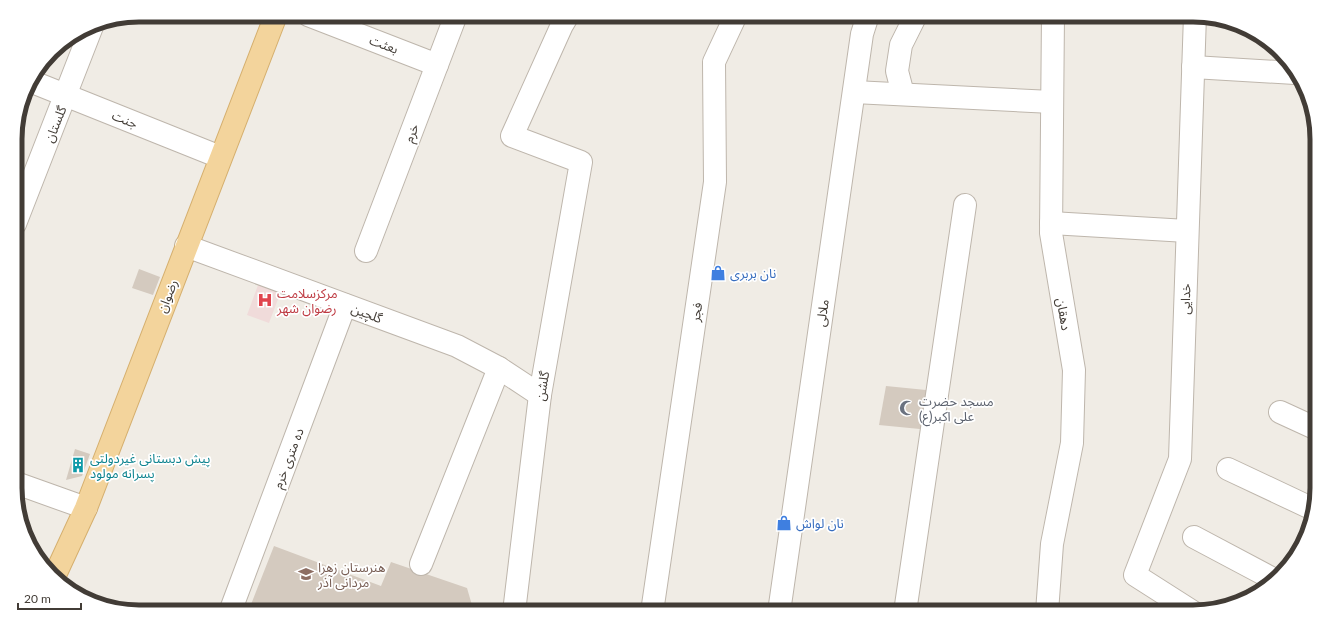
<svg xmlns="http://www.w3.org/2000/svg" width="1332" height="627" font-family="Lato,'Noto Sans Arabic',sans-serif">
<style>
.medical{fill:#f0dbda}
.building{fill:#d4cabf}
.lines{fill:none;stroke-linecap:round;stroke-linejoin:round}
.minor-casing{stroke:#beb6ac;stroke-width:24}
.major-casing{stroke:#d5af6e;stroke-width:24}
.minor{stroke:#fff;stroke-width:22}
.major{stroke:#f3d49c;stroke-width:22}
.labels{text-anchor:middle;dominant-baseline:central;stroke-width:3.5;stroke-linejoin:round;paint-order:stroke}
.street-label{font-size:13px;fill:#423c36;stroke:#fff}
.shop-label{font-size:13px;fill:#366cbe;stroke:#fff;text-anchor:start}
.health-label{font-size:13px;fill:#be3a42;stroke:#fff;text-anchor:start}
.worship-label{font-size:13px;fill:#5b616d;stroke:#fff;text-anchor:start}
.culture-label{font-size:13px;fill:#0d838f;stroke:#fff;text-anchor:start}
.education-label{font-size:13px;fill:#785e54;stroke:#fff;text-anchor:start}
.rim{fill:none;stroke:#423c36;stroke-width:5}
</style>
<rect width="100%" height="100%" fill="#f0ece5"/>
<path class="medical" d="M 261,277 L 283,286 L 269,323 L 247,315 Z"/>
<g class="building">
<path d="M 139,269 L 160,277 L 153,295 L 132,288 Z"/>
<path d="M 886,386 L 936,391 L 930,430 L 879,425 Z"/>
<path d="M 75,449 L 90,454 L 82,476 L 66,480 Z"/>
<path d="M 274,546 L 381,586 L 391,562 L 467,588 L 474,612 L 248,612 Z"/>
</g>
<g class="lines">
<g class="minor-casing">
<g id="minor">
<path d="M 308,15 L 437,65"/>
<path d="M 1193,67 L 1295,73"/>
<path d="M 30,81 L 220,157"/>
<path d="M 854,92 L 1052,102"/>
<path d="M 903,94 L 897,71 L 901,45 L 916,15"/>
<path d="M 1051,223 L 1187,231"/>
<path d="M 15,224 L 93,24"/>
<path d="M 186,246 L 457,346 L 499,368 L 540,395"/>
<path d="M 366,251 L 456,15"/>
<path d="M 1280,412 L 1317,429"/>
<path d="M 1228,469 L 1313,509"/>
<path d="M 16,483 L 86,508"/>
<path d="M 1194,537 L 1275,580"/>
<path d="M 421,564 L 499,368"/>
<path d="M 230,612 L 345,305"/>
<path d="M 514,612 L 540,395 L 581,162 L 512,136 L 562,25 L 568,15"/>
<path d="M 652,612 L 715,182 L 714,62 L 736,15"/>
<path d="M 779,612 L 862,34 L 868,15"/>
<path d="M 905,612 L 965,205"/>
<path d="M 1047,612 L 1052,544 L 1072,443 L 1074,370 L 1051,233 L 1053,15"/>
<path d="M 1193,612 L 1135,575 L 1180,459 L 1195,15"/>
</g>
</g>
<g class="major-casing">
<path id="major" d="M 55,575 L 86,508 L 276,15"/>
</g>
<use href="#minor" class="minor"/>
<use href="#major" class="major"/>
</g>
<defs>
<g id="shop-bare" transform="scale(1.2)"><path d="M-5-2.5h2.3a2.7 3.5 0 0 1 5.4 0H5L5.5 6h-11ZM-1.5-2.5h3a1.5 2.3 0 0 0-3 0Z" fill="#3f7fe0" stroke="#fff" stroke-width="2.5" paint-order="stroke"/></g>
<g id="hospital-bare" transform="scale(1.2)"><path d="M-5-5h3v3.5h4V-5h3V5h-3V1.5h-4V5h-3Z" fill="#e0444e" stroke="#fff" stroke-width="2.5" paint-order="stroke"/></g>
<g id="mosque-bare" transform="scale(1.2)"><path d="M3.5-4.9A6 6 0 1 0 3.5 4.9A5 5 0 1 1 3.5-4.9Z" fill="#6b7280" stroke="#fff" stroke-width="2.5" paint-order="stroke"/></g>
<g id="building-bare" transform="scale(1.2)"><path d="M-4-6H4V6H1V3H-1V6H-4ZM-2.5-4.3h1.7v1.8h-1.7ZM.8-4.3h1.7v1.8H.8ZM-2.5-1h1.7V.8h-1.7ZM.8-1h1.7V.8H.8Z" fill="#0f9aa8" stroke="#fff" stroke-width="2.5" paint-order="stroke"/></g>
<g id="school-bare" transform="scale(1.2)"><path d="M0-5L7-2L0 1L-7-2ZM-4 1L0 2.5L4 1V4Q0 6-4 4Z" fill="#8d6e63" stroke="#fff" stroke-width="2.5" paint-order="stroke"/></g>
</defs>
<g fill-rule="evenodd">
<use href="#shop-bare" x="718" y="273"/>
<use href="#hospital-bare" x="265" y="300"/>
<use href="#mosque-bare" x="907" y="408"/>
<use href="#building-bare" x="78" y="465"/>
<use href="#shop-bare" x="784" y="523"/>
<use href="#school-bare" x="306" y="574"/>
</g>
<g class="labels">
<g class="street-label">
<text transform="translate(384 44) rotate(21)">بعثت</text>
<text transform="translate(125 119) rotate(22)">جنت</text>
<text transform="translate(55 124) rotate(-68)">گلستان</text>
<text transform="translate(411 133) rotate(-69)">خرم</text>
<text transform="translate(167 296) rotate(-69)">رضوان</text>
<text transform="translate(1185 299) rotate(-88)">خدایی</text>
<text transform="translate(696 312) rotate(-82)">فجر</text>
<text transform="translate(367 313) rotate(21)">گلچین</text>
<text transform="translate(822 313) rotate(-82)">ملالی</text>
<text transform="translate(1064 314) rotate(80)">دهقان</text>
<text transform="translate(542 386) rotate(-81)">گلشن</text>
<text transform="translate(288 458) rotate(-69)">ده متری خرم</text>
</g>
<g class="shop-label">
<text x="730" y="273">نان بربری</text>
<text x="796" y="523">نان لواش</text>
</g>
<g class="health-label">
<text x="277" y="293">مرکزسلامت<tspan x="277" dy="15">رضوان شهر</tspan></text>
</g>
<g class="worship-label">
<text x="919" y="401">مسجد حضرت<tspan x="919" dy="15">علی اکبر(ع)</tspan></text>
</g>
<g class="culture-label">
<text x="90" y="458">پیش دبستانی غیردولتی<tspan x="90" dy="15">پسرانه مولود</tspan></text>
</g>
<g class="education-label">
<text x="318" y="567">هنرستان زهرا<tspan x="318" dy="15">مردانی آذر</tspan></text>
</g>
</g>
<path d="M0 0H1332V627H0ZM139 22H1193A117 117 0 0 1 1310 139V488A117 117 0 0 1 1193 605H139A117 117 0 0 1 22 488V139A117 117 0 0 1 139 22Z" fill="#fff" fill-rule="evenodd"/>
<path class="rim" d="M139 22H1193A117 117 0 0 1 1310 139V488A117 117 0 0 1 1193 605H139A117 117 0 0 1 22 488V139A117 117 0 0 1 139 22Z"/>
<path d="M18 603v6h63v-6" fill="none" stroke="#423c36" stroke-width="2"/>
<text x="24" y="603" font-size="12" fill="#423c36" stroke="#ffffff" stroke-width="3" paint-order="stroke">20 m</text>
</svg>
